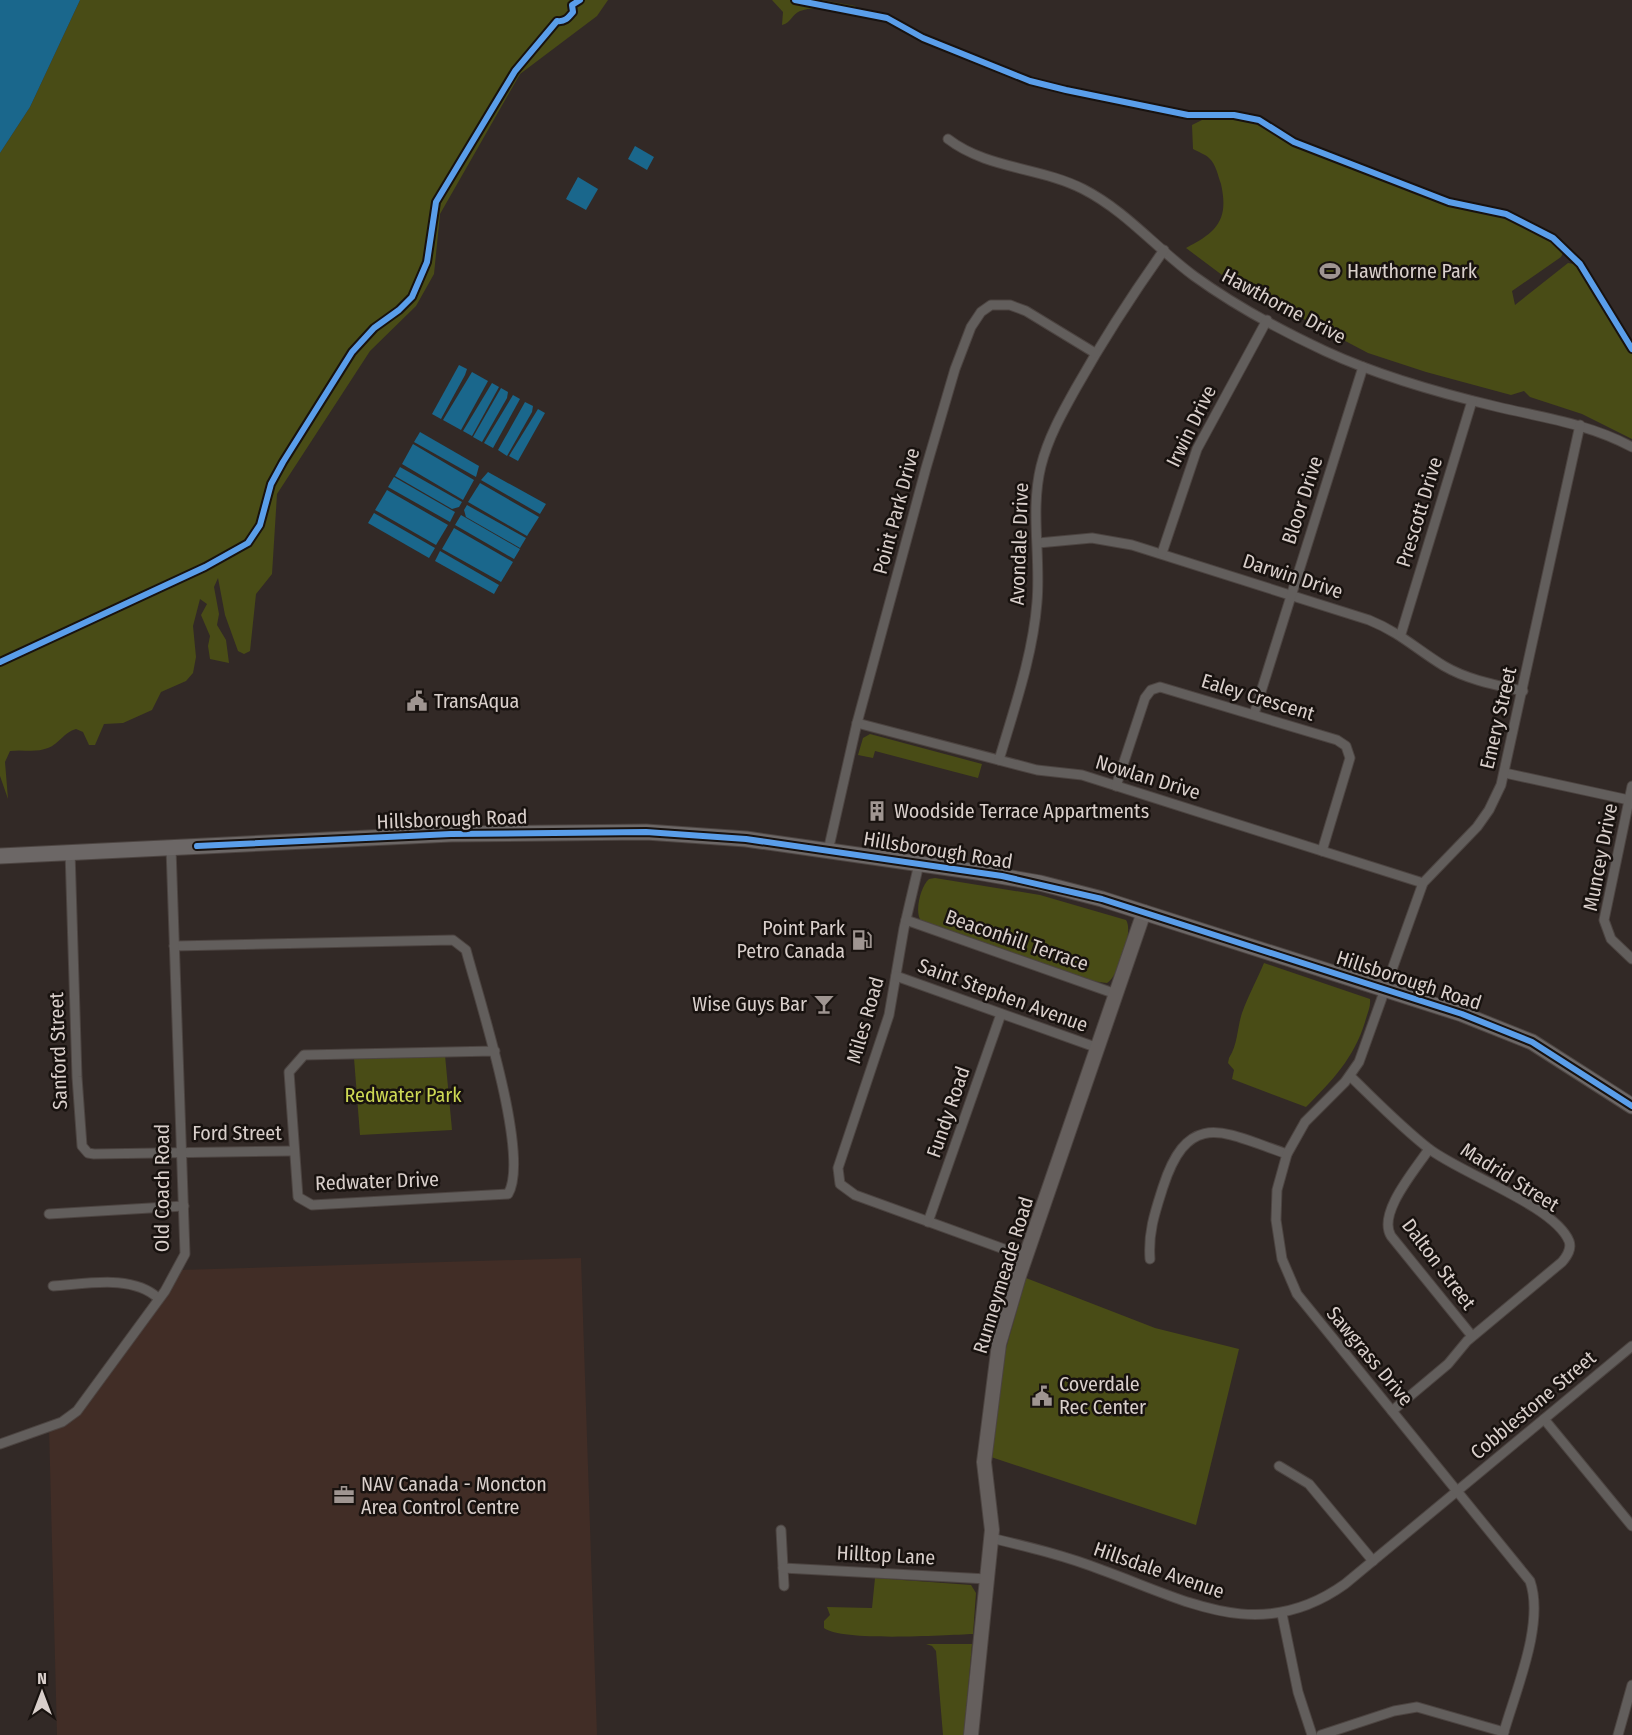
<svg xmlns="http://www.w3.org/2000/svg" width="1632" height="1735" font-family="'Fira Sans Condensed',sans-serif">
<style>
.built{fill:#412d26}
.green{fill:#494c16}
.water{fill:#1a678c}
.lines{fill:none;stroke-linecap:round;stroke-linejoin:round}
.street-casing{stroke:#4c4441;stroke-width:11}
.secondary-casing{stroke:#4c4441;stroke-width:16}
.primary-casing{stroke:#4c4441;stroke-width:17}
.street{stroke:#625e5c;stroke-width:9}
.secondary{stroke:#655f5d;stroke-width:14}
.primary{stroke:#6c6766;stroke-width:15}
.cycleway-casing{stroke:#18120f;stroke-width:10}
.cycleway{stroke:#5a9eea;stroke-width:6}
.labels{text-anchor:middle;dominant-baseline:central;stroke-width:5;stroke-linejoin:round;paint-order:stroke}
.poi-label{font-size:20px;fill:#d9cfcb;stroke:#18120f;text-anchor:start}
.street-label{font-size:20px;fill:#d9cfcb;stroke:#18120f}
.park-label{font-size:20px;fill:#cdd854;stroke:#18120f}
</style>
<rect width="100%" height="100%" fill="#322926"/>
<path class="built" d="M 581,1258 L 597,1735 L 57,1735 L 49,1427 L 77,1411 L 179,1270 Z"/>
<g class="green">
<path d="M 80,0 L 608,0 L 597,16 L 520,74 L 440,214 L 434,274 L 416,306 L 370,351 L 277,494 L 272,574 L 256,594 L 250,651 L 244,654 L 238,651 L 225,615 L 218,578 L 214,587 L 219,614 L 217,625 L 226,640 L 229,663 L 210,659 L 208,646 L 210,636 L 201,615 L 207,604 L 200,599 L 193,626 L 196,657 L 193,673 L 186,681 L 161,692 L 152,710 L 123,723 L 104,724 L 95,745 L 89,745 L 83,732 L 76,729 C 64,732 59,744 48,748 C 35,753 23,749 10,751 L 5,762 L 8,799 L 0,776 L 0,153 L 30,107 Z"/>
<path d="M 772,0 L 822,0 L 855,6 L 863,17 C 845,13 818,4 800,11 C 792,14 791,23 782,25 L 783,12 Z"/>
<path d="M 1239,119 L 1261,124 L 1292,143 L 1444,203 L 1505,216 L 1558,244 L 1564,251 L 1561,257 L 1512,291 L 1515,305 L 1568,263 L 1574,264 L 1581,270 L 1632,354 L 1632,439 L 1582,414 L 1530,397 L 1524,391 L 1511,395 L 1426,372 L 1368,353 L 1226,278 L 1186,248 C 1217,232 1229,220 1221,184 C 1218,176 1216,164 1209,158 C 1205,154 1198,152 1193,149 L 1192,125 L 1202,120 Z"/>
<path d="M 870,734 L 982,764 L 978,778 L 875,751 L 873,758 L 858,755 L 863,738 Z"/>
<path d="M 935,878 L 1040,895 L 1126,920 C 1134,931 1118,977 1107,983 L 1083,980 L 921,921 C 914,911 921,886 929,879 Z"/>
<path d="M 1264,963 L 1370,999 C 1371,1007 1367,1014 1365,1022 C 1354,1058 1332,1081 1306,1107 L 1232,1079 L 1234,1070 L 1228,1063 L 1229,1058 C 1238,1044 1237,1028 1242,1013 C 1248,996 1257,980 1264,963 Z"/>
<path d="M 445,1055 L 452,1130 L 360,1135 L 354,1058 Z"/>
<path d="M 1026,1278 L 1155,1328 L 1239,1349 L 1196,1525 L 991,1457 L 1005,1352 Z"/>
<path d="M 875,1578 L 971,1585 L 976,1593 L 973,1634 C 946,1635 842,1642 824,1628 L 824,1621 L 830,1615 L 827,1607 L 872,1608 Z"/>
<path d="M 926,1644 L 972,1644 L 964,1735 L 943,1735 L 936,1651 L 932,1646 Z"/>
</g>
<g class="water">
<path d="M 0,0 L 80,0 L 30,107 L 0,153 Z"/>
<path d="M 635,146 L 654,157 L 647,170 L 628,159 Z"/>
<path d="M 578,177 L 598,189 L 586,210 L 566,199 Z"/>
<path d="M 459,365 L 467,369 L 465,375 L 441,419 L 432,414 Z"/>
<path d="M 472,372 L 488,381 L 461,430 L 443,420 Z"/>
<path d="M 492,383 L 499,387 L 472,436 L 463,431 Z"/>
<path d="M 501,388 L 508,392 L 507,398 L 482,442 L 473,437 Z"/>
<path d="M 513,395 L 520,399 L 493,448 L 484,443 Z"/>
<path d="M 525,402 L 533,406 L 532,412 L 507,456 L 498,450 Z"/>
<path d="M 538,409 L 545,413 L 518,461 L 509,456 Z"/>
<path d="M 420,432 L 479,466 L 476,477 L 414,442 Z"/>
<path d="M 413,444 L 474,480 L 463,500 L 402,464 Z"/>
<path d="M 400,467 L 462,502 L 459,507 L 452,509 L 395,476 Z"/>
<path d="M 488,472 L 546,504 L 540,514 L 481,480 Z"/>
<path d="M 394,477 L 455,512 L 450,522 L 388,487 Z"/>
<path d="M 480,483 L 539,517 L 527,536 L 468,502 Z"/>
<path d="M 387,490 L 448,525 L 436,545 L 375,510 Z"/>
<path d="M 467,505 L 526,538 L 520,548 L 466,517 L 464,510 Z"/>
<path d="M 374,513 L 435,548 L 429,558 L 368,523 Z"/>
<path d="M 461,515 L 520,549 L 514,559 L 455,525 Z"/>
<path d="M 454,528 L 513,562 L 501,582 L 442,549 Z"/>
<path d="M 440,551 L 499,585 L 494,594 L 435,561 Z"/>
</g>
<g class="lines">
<g class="street-casing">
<g id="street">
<path d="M 948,139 C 987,169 1040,167 1083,189 C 1126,211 1156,248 1194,276 C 1234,305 1280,330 1325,351 C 1379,376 1439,393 1498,407 C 1545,418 1589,424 1632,447"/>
<path d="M 1038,543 L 1092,538 L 1132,545 L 1369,620 C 1401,633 1416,649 1444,666 C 1468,680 1496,685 1523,691"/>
<path d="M 1162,553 L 1197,449 L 1267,320"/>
<path d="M 1401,634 L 1472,401"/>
<path d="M 1254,714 L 1363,367"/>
<path d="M 857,723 L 1037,770 L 1082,775 L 1423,883"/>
<path d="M 999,760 C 1014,709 1033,655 1037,602 C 1041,557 1030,510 1041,466 C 1048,438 1062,413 1076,388 C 1103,340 1132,295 1164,250"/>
<path d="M 1505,773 L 1629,800"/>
<path d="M 1116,786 L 1145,698 L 1151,690 L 1160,687 L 1337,740 L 1346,746 L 1350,758 L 1322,851"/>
<path d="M 1632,786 L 1604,920 L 1611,939 L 1632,959"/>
<path d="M 70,851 L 77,1077 L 82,1146 L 88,1153 L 94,1154 L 292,1151"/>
<path d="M 828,851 L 857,723 L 926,468 L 955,369 L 971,327 L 981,312 L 991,305 L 1010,305 L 1026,311 L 1095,353"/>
<path d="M 919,864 L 904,928 L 889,1015 L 838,1168 L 840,1184 L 855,1195 L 1026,1257"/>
<path d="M 906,920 L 1116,994"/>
<path d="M 174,946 L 453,940 L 466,950 C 478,996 531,1157 508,1194 L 312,1205 L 298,1197 L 289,1072 L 304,1055 L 495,1051"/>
<path d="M 896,976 L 1098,1048"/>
<path d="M 1350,1076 C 1375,1100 1400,1126 1428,1148 C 1459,1173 1554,1205 1569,1241 C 1572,1249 1567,1256 1562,1262 L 1467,1341 L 1448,1364 L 1392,1411"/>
<path d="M 1429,1149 C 1416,1169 1377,1213 1391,1236 L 1472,1336"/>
<path d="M 49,1214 L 184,1206"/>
<path d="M 928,1222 L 1001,1014"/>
<path d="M 1150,1259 C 1148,1232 1155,1212 1163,1187 C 1189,1107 1225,1133 1287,1154"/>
<path d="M 53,1286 C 86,1284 132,1274 158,1298"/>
<path d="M 1544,1419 L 1632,1526"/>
<path d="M 0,1444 L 62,1422 L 77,1411 L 165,1291 L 185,1254 L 171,848"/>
<path d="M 1279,1466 L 1309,1484 L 1373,1561"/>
<path d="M 781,1530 L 784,1586"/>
<path d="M 991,1538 C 1029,1547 1066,1556 1102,1570 C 1188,1601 1260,1645 1345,1584 L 1632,1346"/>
<path d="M 783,1568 L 987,1579"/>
<path d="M 1282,1614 L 1298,1692 L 1312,1735"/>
<path d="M 1321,1735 L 1394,1711 L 1417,1707 L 1504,1732"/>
<path d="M 1503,1735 C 1515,1692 1545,1624 1530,1581 L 1297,1294 L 1282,1259 L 1276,1220 L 1277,1190 L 1287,1154 L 1305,1122 L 1345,1082 L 1359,1062 L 1423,883 L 1477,827 L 1489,810 L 1501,785 L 1580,425"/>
<path d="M 1618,1735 L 1632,1685"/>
</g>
</g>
<g class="secondary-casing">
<path id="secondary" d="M 971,1735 L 992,1530 L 984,1462 L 999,1344 L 1019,1276 L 1144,912"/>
</g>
<g class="primary-casing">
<path id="primary" d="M 0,856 L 451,834 L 646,832 L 746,839 L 977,872 L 1040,883 L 1102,899 L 1462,1014 L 1532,1042 L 1632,1106"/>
</g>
<use href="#street" class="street"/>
<use href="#secondary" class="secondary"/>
<use href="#primary" class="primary"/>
<g class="cycleway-casing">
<g id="cycleway">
<path d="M 795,0 L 887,18 L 923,38 L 1030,81 L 1066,90 L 1188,115 L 1234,115 L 1259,120 L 1294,142 L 1449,202 L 1506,214 L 1553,238 L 1580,264 L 1632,349"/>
<path d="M 0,662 L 205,567 L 248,543 L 260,525 L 271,484 L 283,462 L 352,352 L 374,328 L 399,310 L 412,297 L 427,262 L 436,202 L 515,71 L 557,21 C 565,22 568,18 573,12 L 572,5 L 580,0"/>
<path d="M 197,846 L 451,834 L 646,832 L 746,839 L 1002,876 L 1102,899 L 1462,1014 L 1532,1042 L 1632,1106"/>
</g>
</g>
<use href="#cycleway" class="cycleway"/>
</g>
<defs>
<g id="stadium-bare" transform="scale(1.62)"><path d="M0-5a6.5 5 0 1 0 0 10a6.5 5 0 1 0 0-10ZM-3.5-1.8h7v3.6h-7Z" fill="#9f9591" stroke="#18120f" stroke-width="2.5" paint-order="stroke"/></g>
<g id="civic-bare" transform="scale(1.62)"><path d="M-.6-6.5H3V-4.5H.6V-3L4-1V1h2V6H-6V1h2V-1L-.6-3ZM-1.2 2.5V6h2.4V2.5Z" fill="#9f9591" stroke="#18120f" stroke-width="2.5" paint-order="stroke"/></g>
<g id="building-bare" transform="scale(1.62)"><path d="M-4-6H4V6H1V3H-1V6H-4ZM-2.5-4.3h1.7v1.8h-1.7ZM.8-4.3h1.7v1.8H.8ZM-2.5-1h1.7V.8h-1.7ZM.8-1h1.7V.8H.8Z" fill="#9f9591" stroke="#18120f" stroke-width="2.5" paint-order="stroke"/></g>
<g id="fuel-bare" transform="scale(1.62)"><path d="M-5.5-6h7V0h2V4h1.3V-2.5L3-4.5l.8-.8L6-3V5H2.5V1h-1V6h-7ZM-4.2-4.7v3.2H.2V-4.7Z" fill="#9f9591" stroke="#18120f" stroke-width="2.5" paint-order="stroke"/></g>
<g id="bar-bare" transform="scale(1.62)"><path d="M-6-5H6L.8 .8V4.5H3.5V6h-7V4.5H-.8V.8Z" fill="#9f9591" stroke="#18120f" stroke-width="2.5" paint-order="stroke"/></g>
<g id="office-bare" transform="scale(1.62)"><path d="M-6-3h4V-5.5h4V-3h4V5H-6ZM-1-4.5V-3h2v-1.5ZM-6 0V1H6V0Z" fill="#9f9591" stroke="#18120f" stroke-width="2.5" paint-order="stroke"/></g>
</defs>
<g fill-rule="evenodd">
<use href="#stadium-bare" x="1330" y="271"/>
<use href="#civic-bare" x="417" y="701"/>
<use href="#building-bare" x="877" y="811"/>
<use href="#fuel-bare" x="862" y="940"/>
<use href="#bar-bare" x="824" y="1004"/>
<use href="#civic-bare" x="1042" y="1396"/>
<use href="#office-bare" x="344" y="1495"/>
</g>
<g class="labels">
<g class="poi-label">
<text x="1347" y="271">Hawthorne Park</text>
<text x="434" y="701">TransAqua</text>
<text x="894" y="811">Woodside Terrace Appartments</text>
<text x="845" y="928" text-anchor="end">Point Park<tspan x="845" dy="23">Petro Canada</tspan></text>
<text x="807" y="1004" text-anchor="end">Wise Guys Bar</text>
<text x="1059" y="1384">Coverdale<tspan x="1059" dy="23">Rec Center</tspan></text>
<text x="361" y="1484">NAV Canada - Moncton<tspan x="361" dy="23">Area Control Centre</tspan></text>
</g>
<g class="street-label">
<text transform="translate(1284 306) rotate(28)">Hawthorne Drive</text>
<text transform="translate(1191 426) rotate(-64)">Irwin Drive</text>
<text transform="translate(1302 500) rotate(-72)">Bloor Drive</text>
<text transform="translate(896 511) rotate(-75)">Point Park Drive</text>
<text transform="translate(1419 512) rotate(-73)">Prescott Drive</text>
<text transform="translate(1019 544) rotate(-88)">Avondale Drive</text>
<text transform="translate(1293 576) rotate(18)">Darwin Drive</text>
<text transform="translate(1258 697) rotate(17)">Ealey Crescent</text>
<text transform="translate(1498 718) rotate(-77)">Emery Street</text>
<text transform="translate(1148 777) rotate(17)">Nowlan Drive</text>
<text transform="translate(452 819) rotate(-2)">Hillsborough Road</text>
<text transform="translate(938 850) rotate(9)">Hillsborough Road</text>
<text transform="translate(1600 857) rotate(-79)">Muncey Drive</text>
<text transform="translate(1017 940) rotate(19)">Beaconhill Terrace</text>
<text transform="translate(1409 980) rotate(18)">Hillsborough Road</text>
<text transform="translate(1003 995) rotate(20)">Saint Stephen Avenue</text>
<text transform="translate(865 1020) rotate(-74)">Miles Road</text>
<text transform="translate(58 1051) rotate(-92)">Sanford Street</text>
<text transform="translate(948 1112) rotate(-71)">Fundy Road</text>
<text x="237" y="1133">Ford Street</text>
<text transform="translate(1510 1177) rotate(32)">Madrid Street</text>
<text transform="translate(377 1181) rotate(-2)">Redwater Drive</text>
<text transform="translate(162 1188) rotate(-90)">Old Coach Road</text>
<text transform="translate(1439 1264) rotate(53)">Dalton Street</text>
<text transform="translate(1003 1275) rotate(-73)">Runneymeade Road</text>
<text transform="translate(1370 1356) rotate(50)">Sawgrass Drive</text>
<text transform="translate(1533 1405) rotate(-40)">Cobblestone Street</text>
<text transform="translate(886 1555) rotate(3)">Hilltop Lane</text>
<text transform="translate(1159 1570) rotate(19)">Hillsdale Avenue</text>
</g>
<g class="park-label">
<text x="403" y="1095">Redwater Park</text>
</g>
</g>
<g transform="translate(42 1693)" stroke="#18120f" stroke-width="4.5" paint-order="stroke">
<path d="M0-4.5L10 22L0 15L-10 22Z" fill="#d9cfcb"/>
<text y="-9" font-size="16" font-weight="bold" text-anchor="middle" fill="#d9cfcb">N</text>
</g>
</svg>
